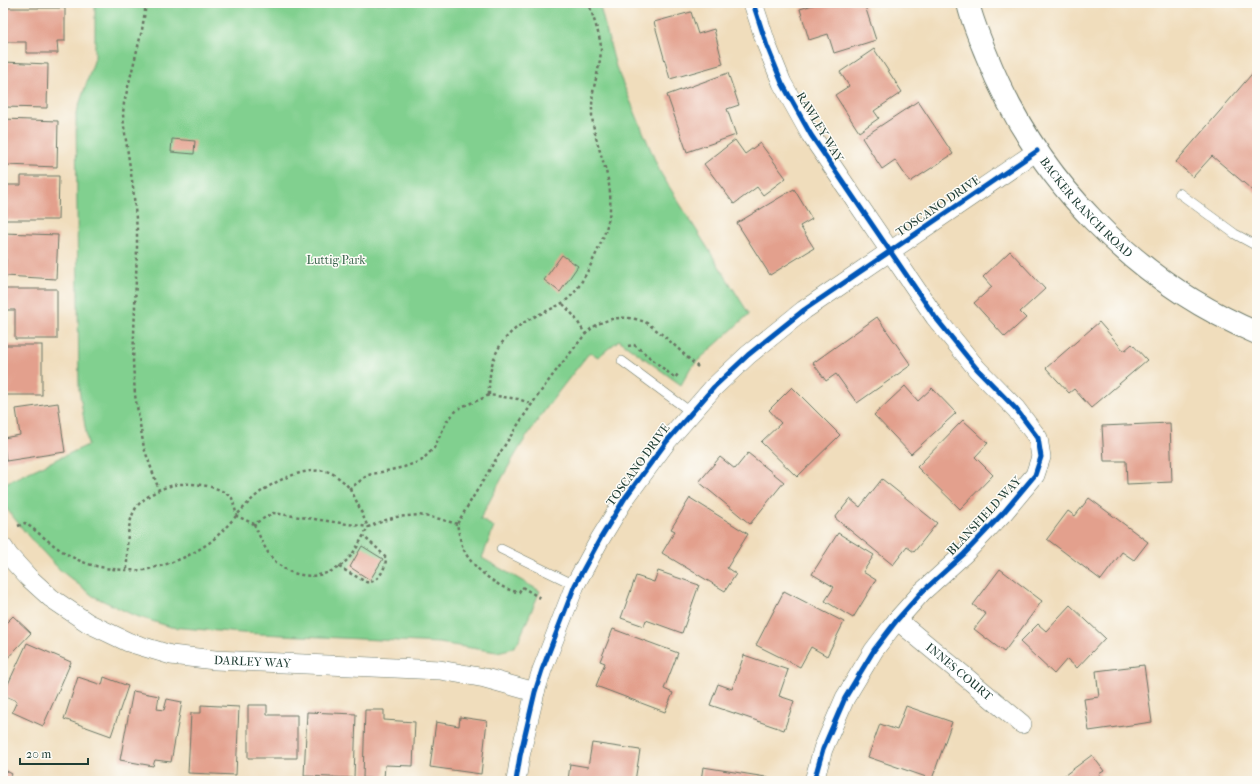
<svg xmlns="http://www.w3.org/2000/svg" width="1260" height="784" font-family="'IM FELL French Canon',serif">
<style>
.green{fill:#81d08f;stroke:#508662}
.building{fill:#e3a08d}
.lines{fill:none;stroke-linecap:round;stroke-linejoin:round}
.service-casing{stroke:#687564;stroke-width:10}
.minor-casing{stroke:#687564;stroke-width:20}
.tertiary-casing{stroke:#687564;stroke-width:24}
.path{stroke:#687564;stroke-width:2.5;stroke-dasharray:3 3;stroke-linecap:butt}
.service{stroke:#fff;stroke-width:9}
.minor{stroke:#fff;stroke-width:19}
.tertiary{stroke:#fff;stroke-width:22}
.cycleway-casing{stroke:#fdfcf7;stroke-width:8}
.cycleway{stroke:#0057b8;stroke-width:5}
.labels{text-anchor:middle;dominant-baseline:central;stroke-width:3;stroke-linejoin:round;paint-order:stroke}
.street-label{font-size:12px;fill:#1f3d34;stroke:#fdfcf7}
.park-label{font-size:12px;fill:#38624b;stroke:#fdfcf7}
</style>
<rect width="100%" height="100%" fill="#fdfcf7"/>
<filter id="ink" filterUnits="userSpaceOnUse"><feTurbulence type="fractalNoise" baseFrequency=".025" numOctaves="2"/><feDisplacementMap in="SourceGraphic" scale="8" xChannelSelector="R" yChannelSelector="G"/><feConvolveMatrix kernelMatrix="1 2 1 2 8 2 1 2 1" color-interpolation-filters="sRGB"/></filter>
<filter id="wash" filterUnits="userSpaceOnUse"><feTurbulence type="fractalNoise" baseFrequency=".012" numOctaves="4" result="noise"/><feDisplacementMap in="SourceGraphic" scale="16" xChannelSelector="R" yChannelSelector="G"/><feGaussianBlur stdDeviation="0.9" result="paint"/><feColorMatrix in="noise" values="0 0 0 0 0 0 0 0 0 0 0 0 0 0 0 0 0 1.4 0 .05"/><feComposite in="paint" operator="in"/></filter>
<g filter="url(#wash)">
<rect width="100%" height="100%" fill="#f0ddbc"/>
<path class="green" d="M 95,3 L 599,3 L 616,67 L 660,172 L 749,314 L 691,367 L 681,385 L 619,340 L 598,357 L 590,352 C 570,377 549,403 531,430 C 512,458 496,489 480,519 L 494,527 L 482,558 L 540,591 L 518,642 L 515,646 L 510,649 L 497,652 L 439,643 L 242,633 L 171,627 L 133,615 L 93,596 L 60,570 L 29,537 L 3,504 L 3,484 L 88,445 L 79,389 L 76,114 L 95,58 Z"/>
<g id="blocks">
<g class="building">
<path d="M 819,3 L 864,3 L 876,40 L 834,53 L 828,34 L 809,40 L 800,9 Z"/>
<path d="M 3,8 L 65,8 L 65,41 L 57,41 L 58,53 L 26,53 L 26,42 L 3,42 Z"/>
<path d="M 691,12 L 698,34 L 714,29 L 723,64 L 670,79 L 654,22 Z"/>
<path d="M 874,49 L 902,92 L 874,111 L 879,118 L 859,132 L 835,95 L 849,86 L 840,72 Z"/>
<path d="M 4,62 L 48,64 L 47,108 L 3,107 Z"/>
<path d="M 1257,68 L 1257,194 L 1212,156 L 1193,177 L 1176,162 Z"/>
<path d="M 728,73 L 739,105 L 727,109 L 736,135 L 687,152 L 667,95 Z"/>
<path d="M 918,101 L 953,154 L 910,182 L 895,160 L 882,169 L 862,138 Z"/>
<path d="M 3,119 L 58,121 L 57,167 L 6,165 L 6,146 L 3,146 Z"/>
<path d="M 172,139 L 195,141 L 194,154 L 171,152 Z"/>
<path d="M 735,140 L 745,154 L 760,143 L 786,178 L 763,195 L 757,187 L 734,204 L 704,164 Z"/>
<path d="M 21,176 L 59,176 L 58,220 L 3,220 L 3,185 L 21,185 Z"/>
<path d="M 794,189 L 812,219 L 800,226 L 814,248 L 770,275 L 737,223 Z"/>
<path d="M 3,233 L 58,235 L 56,279 L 5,276 L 6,259 L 3,259 Z"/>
<path d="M 1010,251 L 1045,289 L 1020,312 L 1026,318 L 1005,337 L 974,303 L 992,287 L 983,277 Z"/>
<path d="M 562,255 L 578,266 L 560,292 L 544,280 Z"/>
<path d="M 3,289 L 57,289 L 57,339 L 15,339 L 15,310 L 3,310 Z"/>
<path d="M 877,317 L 911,365 L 857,403 L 836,374 L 826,381 L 813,363 Z"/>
<path d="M 1099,322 L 1124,351 L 1132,344 L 1147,360 L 1091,408 L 1074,389 L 1069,393 L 1046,368 Z"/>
<rect x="3" y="345" width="39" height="50"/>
<path d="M 905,386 L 918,401 L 932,388 L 956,413 L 911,454 L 874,415 Z"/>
<path d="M 792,387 L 840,435 L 797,477 L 761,442 L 781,423 L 769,410 Z"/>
<path d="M 58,403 L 65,452 L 6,461 L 3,438 L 20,435 L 16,409 Z"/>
<path d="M 963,420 L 988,443 L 975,457 L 993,475 L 960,509 L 917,467 Z"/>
<path d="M 1170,423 L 1172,482 L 1127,484 L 1126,461 L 1104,461 L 1102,426 Z"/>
<path d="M 748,453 L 784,482 L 750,524 L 699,482 L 720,457 L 735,469 Z"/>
<path d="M 882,479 L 937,523 L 914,552 L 907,547 L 893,565 L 835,518 L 850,499 L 860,507 Z"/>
<path d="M 690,498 L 748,534 L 727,568 L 736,574 L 725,591 L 662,553 L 675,531 L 671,529 Z"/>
<path d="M 1089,498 L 1148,542 L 1134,560 L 1122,552 L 1101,580 L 1047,539 L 1068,511 L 1075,516 Z"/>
<path d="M 838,533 L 874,555 L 863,572 L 876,580 L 853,618 L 825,601 L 834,587 L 812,574 Z"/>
<path d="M 362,546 L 383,559 L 370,580 L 350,567 Z"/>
<path d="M 1000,569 L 1042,601 L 1004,652 L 974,629 L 986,614 L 973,605 Z"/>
<path d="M 658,571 L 699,585 L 682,633 L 646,620 L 644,626 L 621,618 L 636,576 L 654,582 Z"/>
<path d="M 784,591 L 844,622 L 827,656 L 811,647 L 800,667 L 756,645 Z"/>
<path d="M 1070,605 L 1105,638 L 1077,668 L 1067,659 L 1054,674 L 1020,642 L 1038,624 L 1046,631 Z"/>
<path d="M 13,616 L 31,633 L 3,663 L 3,622 L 5,624 Z"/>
<path d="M 613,629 L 678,653 L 664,689 L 673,693 L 665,712 L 596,686 L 605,663 L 600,661 Z"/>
<path d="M 27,643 L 71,662 L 43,726 L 12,712 L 17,701 L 3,695 Z"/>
<path d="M 744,655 L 788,670 L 779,696 L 794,701 L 784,730 L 710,705 L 718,684 L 732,689 Z"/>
<path d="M 1144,665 L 1152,722 L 1089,731 L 1084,699 L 1099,697 L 1096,671 Z"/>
<path d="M 78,677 L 102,685 L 104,677 L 128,686 L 111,736 L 64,719 Z"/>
<path d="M 133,691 L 159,696 L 157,709 L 164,710 L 167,699 L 182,702 L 171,762 L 155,760 L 153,766 L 120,760 Z"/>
<path d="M 201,705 L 239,707 L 236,775 L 188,773 L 191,713 L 201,713 Z"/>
<path d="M 248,705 L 267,705 L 267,715 L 297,715 L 297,758 L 248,758 Z"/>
<path d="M 906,706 L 952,722 L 932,779 L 868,757 L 880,724 L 897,730 Z"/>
<path d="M 365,710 L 384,710 L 384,720 L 415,722 L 413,766 L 385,765 L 384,779 L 363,778 Z"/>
<path d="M 307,712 L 356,714 L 354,778 L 304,776 Z"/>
<path d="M 460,717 L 487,721 L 481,774 L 430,767 L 436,722 L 459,726 Z"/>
<path d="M 592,743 L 640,750 L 635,781 L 568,781 L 570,764 L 588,767 Z"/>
<path d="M 1092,755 L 1104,771 L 1099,774 L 1104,781 L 1057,781 Z"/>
<path d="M 703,767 L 772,778 L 772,781 L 701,781 Z"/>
<path d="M 3,769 L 12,774 L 8,781 L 3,781 Z"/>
</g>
</g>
</g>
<g filter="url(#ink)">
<use href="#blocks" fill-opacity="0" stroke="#687564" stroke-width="1"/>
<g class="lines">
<g class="service-casing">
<g id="service">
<path d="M 1179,193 L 1235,234 L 1257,246"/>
<path d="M 622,361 L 692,413"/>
<path d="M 501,549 L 575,585"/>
</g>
</g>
<g class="minor-casing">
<g id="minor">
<path d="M 753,3 L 767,46 L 782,83 L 811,135 L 935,317 L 977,369 L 1016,409 L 1038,438 L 1041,457 L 1035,475 L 1004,512 L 964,554 L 922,592 L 897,620 L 874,650 L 845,698 L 823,749 L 814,781"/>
<path id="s1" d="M 3,547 L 9,556 L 29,578 L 51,598 L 88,623 L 128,642 L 171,655 L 215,660 L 440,670 L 485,678 L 535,692"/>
<path id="s2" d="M 897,620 L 1022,724"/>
<path d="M 516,781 L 520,756 L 535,692 L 542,670 L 575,585 L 600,539 L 625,498 L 667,441 L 714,387 L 748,355 L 804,310 L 1037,151"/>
</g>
</g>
<g class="tertiary-casing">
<g id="tertiary">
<path id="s3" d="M 968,3 C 972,21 979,37 986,54 C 1035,178 1134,281 1257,333"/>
</g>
</g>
<g class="path">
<path d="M 145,3 L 145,11 L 142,30 L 124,103 L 123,114 L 124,127 L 133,187 L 137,229 L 137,250 L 133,362 L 135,395 L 144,448 L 159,490"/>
<path d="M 563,304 L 574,316 L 586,335"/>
<path d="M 628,346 L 634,345 L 637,347 L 675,378 L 678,374"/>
<path d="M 489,395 C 488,354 503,331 540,314 C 555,307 567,303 577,289 C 583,280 589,269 593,260 C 608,230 615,208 607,175 C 602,156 594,136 592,116 C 592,108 592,100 593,92 C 596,77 601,62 601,47 C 600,35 592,15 589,3"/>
<path d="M 349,489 L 368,475 L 404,467 L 421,461 L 434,448 L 447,421 L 457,410 L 463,406 L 479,400 L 489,395 L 518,399 L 532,404"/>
<path d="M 254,524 C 260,536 264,549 273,559 C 293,582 329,581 349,558 C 357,549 362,538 368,527"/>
<path d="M 18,526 L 25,523 C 41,534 56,549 74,558 C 95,569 122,571 145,570 C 150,569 155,567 160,566 C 178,561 193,554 209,543 C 227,529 240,509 258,494 C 276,480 302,468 326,471 C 334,473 345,482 350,489 C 357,500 362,515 368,527"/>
<path d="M 339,567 L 366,582 C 378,584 386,568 386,558 L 378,549 L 363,536"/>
<path d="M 127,569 C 127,550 126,529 134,511 C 141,498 160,488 174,485 C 187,482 211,485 222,491 C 226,493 229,496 232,498 L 237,516 L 254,524 L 273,513 L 368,527 L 386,520 L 396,517 L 419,515 L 440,519 L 457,524"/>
<path d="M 540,598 L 522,587 L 519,592 C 501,591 472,567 465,552 C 460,543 459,533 457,524 C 491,467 525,409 567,357 C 576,347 584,333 595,326 C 605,320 616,317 627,318 C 632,318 640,320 645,322 C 664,334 681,352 698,367"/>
</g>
<use href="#service" class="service"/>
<use href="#minor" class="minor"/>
<use href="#tertiary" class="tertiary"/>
<g class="cycleway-casing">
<g id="cycleway">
<path d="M 753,3 L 767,46 L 782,83 L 811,135 L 935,317 L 977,369 L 1016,409 L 1038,438 L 1041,457 L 1035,475 L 1004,512 L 964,554 L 922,592 L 897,620 L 874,650 L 845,698 L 823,749 L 814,781"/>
<path d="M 516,781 L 520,756 L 535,692 L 542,670 L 575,585 L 600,539 L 625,498 L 667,441 L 714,387 L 748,355 L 804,310 L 1037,151"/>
</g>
</g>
<use href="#cycleway" class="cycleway"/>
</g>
</g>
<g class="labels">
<g class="street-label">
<text transform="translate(820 127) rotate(59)">RAWLEY WAY</text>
<text transform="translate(938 206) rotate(-34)">TOSCANO DRIVE</text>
<text stroke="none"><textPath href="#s3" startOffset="239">BACKER RANCH ROAD</textPath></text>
<text transform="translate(638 465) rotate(-54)">TOSCANO DRIVE</text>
<text transform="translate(984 516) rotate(-47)">BLANSFIELD WAY</text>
<text stroke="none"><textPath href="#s1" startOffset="286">DARLEY WAY</textPath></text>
<text stroke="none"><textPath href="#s2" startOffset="81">INNES COURT</textPath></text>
</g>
<g class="park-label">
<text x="336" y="260">Luttig Park</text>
</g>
</g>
<rect width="1260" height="784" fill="none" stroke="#fdfcf7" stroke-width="16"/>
<path d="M20 758v6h68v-6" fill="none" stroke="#1f3d34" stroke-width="2"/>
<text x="26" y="758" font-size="12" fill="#1f3d34" stroke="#fdfcf7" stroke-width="3" paint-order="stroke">20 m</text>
</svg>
